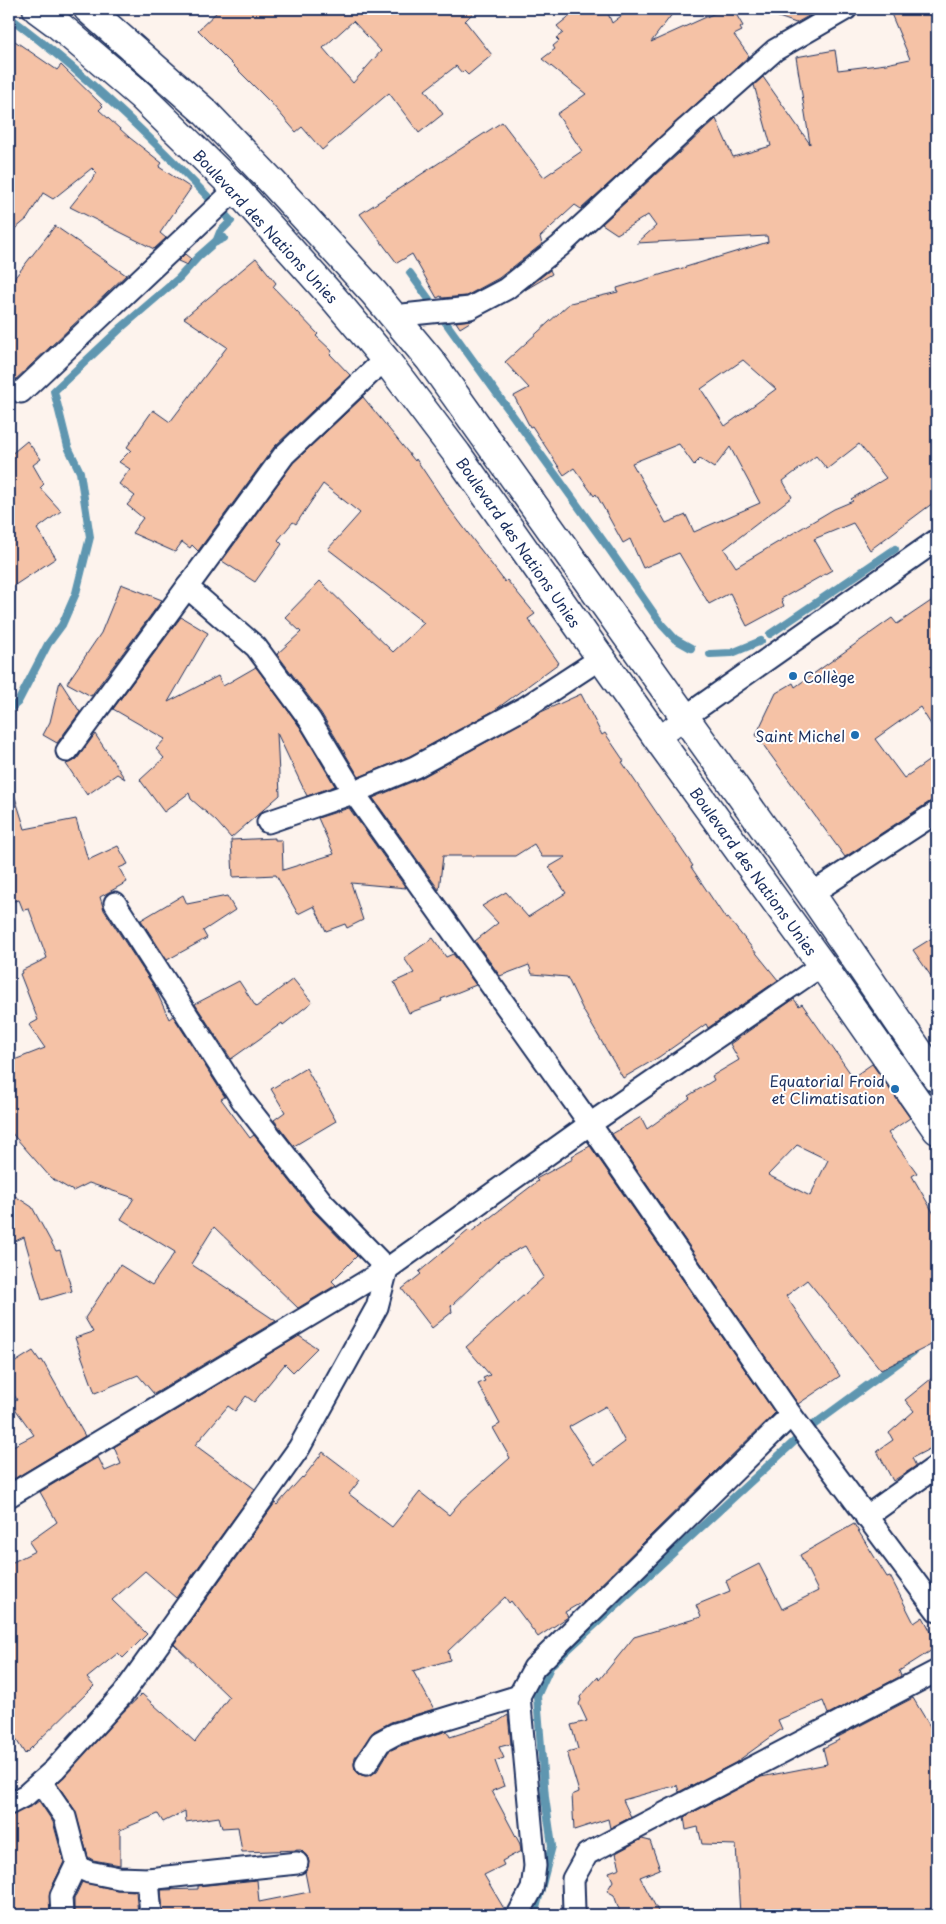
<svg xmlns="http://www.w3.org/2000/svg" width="946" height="1924" font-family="'Playpen Sans',sans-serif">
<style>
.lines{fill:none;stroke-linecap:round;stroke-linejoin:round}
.stream{stroke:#5e96b0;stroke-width:8}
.building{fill:#f5c2a6;stroke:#1b2f5e;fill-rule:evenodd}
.minor-casing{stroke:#1b2f5e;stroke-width:25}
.primary-casing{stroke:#1b2f5e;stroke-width:31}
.minor{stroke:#fff;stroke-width:21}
.primary{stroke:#fff;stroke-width:28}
.poi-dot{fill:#1f6fb2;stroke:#fff;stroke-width:2}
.labels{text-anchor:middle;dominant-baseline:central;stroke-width:4;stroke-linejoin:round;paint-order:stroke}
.street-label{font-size:15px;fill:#1b2f5e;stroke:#fff}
.poi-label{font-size:15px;fill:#1b2f5e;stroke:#fff;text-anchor:end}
</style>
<rect width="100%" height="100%" fill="#fdf3ed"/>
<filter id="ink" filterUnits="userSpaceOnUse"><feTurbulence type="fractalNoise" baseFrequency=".02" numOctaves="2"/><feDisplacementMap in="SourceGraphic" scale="10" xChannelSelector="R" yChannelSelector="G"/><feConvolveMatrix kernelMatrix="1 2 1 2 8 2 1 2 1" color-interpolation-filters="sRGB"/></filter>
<g filter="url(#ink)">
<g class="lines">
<g class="stream">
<path d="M 9,17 C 90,77 162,148 231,221 L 220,232 L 216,242"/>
<path d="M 410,273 L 609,549 L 662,625 L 675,639 L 691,648"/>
<path d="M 770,634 L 895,549"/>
<path d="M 710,654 L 732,653 L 761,641"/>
<path d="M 9,710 L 18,702 L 48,644 L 62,625 L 76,593 L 90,537 L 80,472 L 68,447 L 54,391 L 122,327 L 179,278 L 198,257 L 215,242 L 224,238"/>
<path d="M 530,1915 L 536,1908 L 552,1846 L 545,1797 L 537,1696 L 551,1665 L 808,1429 L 913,1352"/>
</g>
</g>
<g class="building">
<path d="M 220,9 L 477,9 L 465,21 L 492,55 L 468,75 L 464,71 L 462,73 L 456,66 L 425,90 L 443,114 L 419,133 L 389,93 L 322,150 L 302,127 L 296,132 L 271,103 L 198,30 ZM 353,21 L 381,51 L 353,83 L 323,48 Z"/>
<path d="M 581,9 L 606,9 L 612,23 L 630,9 L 676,9 L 651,42 L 724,9 L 733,9 L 743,26 L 740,28 L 742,31 L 734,35 L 749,56 L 581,209 L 575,205 L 540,237 L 542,244 L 499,278 L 466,296 L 442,298 L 441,296 L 437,298 L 412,254 L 397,263 L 360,214 L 502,122 L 544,177 L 582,151 L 557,114 L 586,94 L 542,59 L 555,49 L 553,46 L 559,41 L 556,38 L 563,33 L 557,26 L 572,14 Z"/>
<path d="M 765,9 L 821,9 L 796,23 L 764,12 Z"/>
<path d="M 889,9 L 937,9 L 937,500 L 870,550 L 853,523 L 814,539 L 832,570 L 781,599 L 784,606 L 747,626 L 730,593 L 709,604 L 679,553 L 643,568 L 630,539 L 623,543 L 596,494 L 594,496 L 574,468 L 564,475 L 532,426 L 530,427 L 514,396 L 529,388 L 505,362 L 570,303 L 618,292 L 617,288 L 768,242 L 767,236 L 637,243 L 656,226 L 648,215 L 617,234 L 602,224 L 716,119 L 733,157 L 771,146 L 754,85 L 763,77 L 810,144 L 796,57 L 835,50 L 838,70 L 886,64 L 910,59 ZM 743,360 L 776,389 L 725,426 L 701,389 ZM 679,444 L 694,465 L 700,459 L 714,468 L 730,447 L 760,503 L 694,532 L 686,515 L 666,523 L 632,463 ZM 859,444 L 886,478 L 851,499 L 853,501 L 834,509 L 736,567 L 724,549 L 792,497 L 783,481 L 816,456 L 827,469 Z"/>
<path d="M 9,37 L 57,70 L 61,65 L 103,106 L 99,110 L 130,138 L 162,163 L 159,167 L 191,188 L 160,233 L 166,238 L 154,249 L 70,207 L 97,173 L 92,168 L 53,199 L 43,193 L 27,219 L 9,234 Z"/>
<path d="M 55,226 L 126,275 L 12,383 L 9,389 L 9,398 L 9,285 Z"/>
<path d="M 185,254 L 191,259 L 187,265 L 178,261 Z"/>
<path d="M 256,258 L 276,283 L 273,287 L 318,334 L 316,336 L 332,351 L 330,354 L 350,375 L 274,447 L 198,551 L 192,545 L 190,548 L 182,542 L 175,552 L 132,533 L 143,518 L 127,505 L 135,496 L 119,484 L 130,469 L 119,462 L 131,450 L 127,447 L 153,410 L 170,422 L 227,347 L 184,318 Z"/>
<path d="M 550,270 L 552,274 L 525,290 Z"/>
<path d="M 473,320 L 460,328 L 456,322 L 471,320 Z"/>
<path d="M 363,397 L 415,461 L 416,459 L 449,508 L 505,582 L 507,580 L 535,614 L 528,619 L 559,663 L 495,710 L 410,756 L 359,777 L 321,713 L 277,654 L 301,632 L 285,617 L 320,581 L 393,652 L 424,623 L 328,549 L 360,513 L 323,484 L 296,524 L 293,522 L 278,540 L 282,544 L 255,582 L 222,561 L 293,463 Z"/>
<path d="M 27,441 L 41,459 L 33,465 L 44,484 L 40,488 L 61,511 L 37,529 L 56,558 L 9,589 L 9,456 Z"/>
<path d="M 121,584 L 162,600 L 91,696 L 67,683 L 101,633 Z"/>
<path d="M 937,597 L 937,734 L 920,707 L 875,739 L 904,778 L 937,755 L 937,797 L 845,857 L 756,735 L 776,693 L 793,683 L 795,687 L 892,618 L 897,624 Z"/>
<path d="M 181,617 L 208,633 L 168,702 L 218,676 L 223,686 L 256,667 L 300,727 L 335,786 L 307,796 L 277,733 L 280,795 L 231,838 L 216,821 L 191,799 L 189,793 L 164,812 L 140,780 L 164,758 L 156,749 L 165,739 L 113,709 Z"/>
<path d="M 60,681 L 80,712 L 57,743 L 43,735 L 50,722 Z"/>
<path d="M 581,694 L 602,735 L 605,733 L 624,761 L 622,762 L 693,866 L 691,867 L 726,919 L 728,918 L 778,980 L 708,1028 L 706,1024 L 659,1057 L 623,1078 L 583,1010 L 567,977 L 532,974 L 529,965 L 500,976 L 475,941 L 498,923 L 482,906 L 506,892 L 528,917 L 566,893 L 549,867 L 566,857 L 542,857 L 534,844 L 515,856 L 443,856 L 439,890 L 373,798 L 421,778 L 541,712 Z"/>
<path d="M 95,734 L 125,779 L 117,774 L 87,795 L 66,764 L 72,762 L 77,759 Z"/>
<path d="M 13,791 L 25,829 L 76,819 L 88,860 L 118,846 L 128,864 L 119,868 L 127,882 L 100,897 L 104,910 L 155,988 L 169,1019 L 173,1016 L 225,1097 L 221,1099 L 250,1138 L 254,1135 L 313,1211 L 357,1256 L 332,1281 L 336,1285 L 298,1308 L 214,1227 L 191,1264 L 276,1321 L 154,1394 L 138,1375 L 95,1393 L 75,1338 L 93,1332 L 85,1318 L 120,1265 L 152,1285 L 175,1252 L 121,1219 L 134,1198 L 89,1183 L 73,1191 L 51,1178 L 9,1130 L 9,1062 L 45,1048 L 29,1025 L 38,1020 L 20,974 L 22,973 L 21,971 L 47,958 L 29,909 L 23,910 L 19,900 L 9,902 L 9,792 Z"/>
<path d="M 349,808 L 406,888 L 351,883 L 363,920 L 347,928 L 345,924 L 326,931 L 314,906 L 298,914 L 276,875 L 233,877 L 231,840 L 275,838 L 275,840 L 282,840 L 283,870 L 334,854 L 318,818 Z"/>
<path d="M 183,895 L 187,904 L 227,896 L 235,910 L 203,931 L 207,938 L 167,960 L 141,920 Z"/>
<path d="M 937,935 L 937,985 L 913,950 Z"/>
<path d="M 433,938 L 446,957 L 453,954 L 476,985 L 441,999 L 442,1001 L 409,1013 L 394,982 L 414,973 L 404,958 Z"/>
<path d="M 293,979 L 312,1002 L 283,1025 L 282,1023 L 231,1059 L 195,1004 L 239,981 L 256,1007 Z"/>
<path d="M 794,999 L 799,1006 L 802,1004 L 853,1077 L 872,1064 L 910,1118 L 888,1133 L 917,1173 L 912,1176 L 937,1219 L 937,1342 L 881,1370 L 807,1280 L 786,1296 L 840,1376 L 798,1404 L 612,1134 L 641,1117 L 647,1129 L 690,1098 L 688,1096 L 714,1080 L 712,1076 L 739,1060 L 730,1044 ZM 797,1145 L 828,1160 L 810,1196 L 768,1175 Z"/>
<path d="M 306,1068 L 336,1121 L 294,1146 L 274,1120 L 285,1112 L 271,1089 Z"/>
<path d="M 590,1146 L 775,1413 L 584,1601 L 565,1612 L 568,1617 L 538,1637 L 511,1601 L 509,1603 L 505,1597 L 448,1651 L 450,1660 L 413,1671 L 434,1709 L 391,1722 L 374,1731 L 355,1757 L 354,1764 L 355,1770 L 359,1774 L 365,1776 L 371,1775 L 377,1771 L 389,1751 L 400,1746 L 447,1731 L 450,1737 L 497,1722 L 508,1715 L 511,1744 L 499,1747 L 504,1758 L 495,1761 L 504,1786 L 492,1791 L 520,1844 L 521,1851 L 502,1861 L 504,1865 L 484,1875 L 506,1912 L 506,1915 L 163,1915 L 161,1890 L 198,1889 L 198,1886 L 257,1880 L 259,1902 L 309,1892 L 305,1872 L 309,1862 L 307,1856 L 301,1850 L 242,1852 L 238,1827 L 222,1828 L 219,1817 L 186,1822 L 185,1811 L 163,1822 L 158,1814 L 120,1830 L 120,1865 L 93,1860 L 88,1857 L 75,1810 L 57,1784 L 121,1714 L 142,1694 L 195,1742 L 229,1697 L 174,1644 L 275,1503 L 277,1505 L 302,1477 L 303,1478 L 323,1452 L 360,1480 L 349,1494 L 392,1527 L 420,1492 L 449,1515 L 460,1502 L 510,1458 L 493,1428 L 500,1424 L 478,1384 L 485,1381 L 483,1378 L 490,1375 L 466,1347 L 544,1277 L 525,1246 L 500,1259 L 451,1306 L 452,1312 L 432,1328 L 402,1289 L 421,1274 L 419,1272 L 469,1230 L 471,1232 L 538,1181 L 536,1179 L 573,1159 L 572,1156 ZM 606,1406 L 625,1442 L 594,1465 L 569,1427 Z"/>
<path d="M 9,1192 L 32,1207 L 56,1251 L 60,1250 L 72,1291 L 42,1300 L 24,1237 L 9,1244 Z"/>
<path d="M 299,1336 L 317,1348 L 293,1372 L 285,1364 L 254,1402 L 246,1396 L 235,1411 L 228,1406 L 195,1445 L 255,1489 L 176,1598 L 145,1571 L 112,1600 L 147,1634 L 123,1658 L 118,1653 L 87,1678 L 94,1686 L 25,1754 L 9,1728 L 9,1564 L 35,1551 L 29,1542 L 57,1522 L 40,1492 L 98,1457 L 105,1471 L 121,1464 L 114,1447 Z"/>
<path d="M 33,1351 L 40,1361 L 42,1360 L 85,1436 L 9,1482 L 9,1448 L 34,1435 L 11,1403 L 17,1400 L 9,1386 L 9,1366 Z"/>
<path d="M 937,1374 L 937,1445 L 912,1458 L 916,1466 L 893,1481 L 877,1451 L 893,1440 L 889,1433 L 914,1411 L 905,1400 Z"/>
<path d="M 854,1524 L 887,1577 L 890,1576 L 914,1623 L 923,1617 L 937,1643 L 937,1647 L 899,1671 L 901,1676 L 828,1714 L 823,1701 L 778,1720 L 782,1729 L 735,1763 L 679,1792 L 677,1785 L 623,1800 L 631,1817 L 610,1828 L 608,1819 L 574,1830 L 572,1795 L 579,1792 L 567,1752 L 578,1749 L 571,1725 L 587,1721 L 579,1704 L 581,1700 L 580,1697 L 598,1677 L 599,1680 L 634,1637 L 701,1617 L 696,1605 L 730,1591 L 726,1581 L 759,1564 L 782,1609 L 818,1591 L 800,1555 Z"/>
<path d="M 913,1698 L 937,1738 L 937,1903 L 923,1915 L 799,1915 L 798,1911 L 740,1915 L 736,1845 L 702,1844 L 698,1827 L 686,1830 L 684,1817 L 761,1777 L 827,1764 L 823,1748 L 839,1740 L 838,1737 Z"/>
<path d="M 39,1801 L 53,1822 L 64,1862 L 50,1891 L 50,1915 L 9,1915 L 9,1816 L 32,1806 Z"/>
<path d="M 642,1839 L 650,1841 L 660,1869 L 640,1877 L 660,1915 L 621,1915 L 614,1895 L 607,1891 L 613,1881 L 609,1872 L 620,1868 L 616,1853 Z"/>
<path d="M 82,1882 L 117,1890 L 136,1891 L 138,1915 L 74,1915 L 74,1899 Z"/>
</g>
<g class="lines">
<g class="minor-casing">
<g id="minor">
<path d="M 393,316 L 470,308 L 506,289 L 560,246 L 687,128 L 775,50 L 846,9"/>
<path d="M 21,392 L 236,189"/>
<path d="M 187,587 L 256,647 L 310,720 L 354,793 L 590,1124 L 791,1415 L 937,1611"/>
<path d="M 658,739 L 685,717 L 937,540"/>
<path d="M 67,751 L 284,455 L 385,359"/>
<path d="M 268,822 L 347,795 L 415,767 L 526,707 L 601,658"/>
<path d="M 811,894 L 937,812"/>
<path d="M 9,1496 L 387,1269 L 590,1124 L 822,965"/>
<path d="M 866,1517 L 937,1466"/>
<path d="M 366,1764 L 380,1742 L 395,1734 L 519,1696"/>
<path d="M 41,1782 L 65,1817 L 77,1863 L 82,1869 L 89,1872 L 119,1878 L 148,1879 L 297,1863"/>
<path d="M 9,1804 L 26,1795 L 55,1769 L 123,1694 L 299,1448 L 377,1307 L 387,1269 L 323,1203 L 242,1100 L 115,903"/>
<path d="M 148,1879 L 151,1915"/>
<path d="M 62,1915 L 61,1896 L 77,1863"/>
<path d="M 518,1915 L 532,1889 L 535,1866 L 519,1696 L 534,1668 L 791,1415"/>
<path d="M 575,1915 L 574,1911 L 573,1879 L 587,1854 L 937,1671"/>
</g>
</g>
<g class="primary-casing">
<g id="primary">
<path d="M 37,9 L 56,23 L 140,95 L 236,189 L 337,302 L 385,359 L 457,454 L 658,739 L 822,965 L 937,1130"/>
<path d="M 88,9 L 205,112 L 275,185 L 374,293 L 430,360 L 811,894 L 937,1078"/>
</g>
</g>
<use href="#minor" class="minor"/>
<use href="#primary" class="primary"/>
</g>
</g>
<g class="poi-dot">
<circle cx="793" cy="676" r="5"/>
<circle cx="855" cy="735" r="5"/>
<circle cx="895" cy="1089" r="5"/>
</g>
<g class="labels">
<g class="street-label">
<text transform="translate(266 226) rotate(47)">Boulevard des Nations Unies</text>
<text transform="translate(519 542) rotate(55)">Boulevard des Nations Unies</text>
<text transform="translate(754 871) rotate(54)">Boulevard des Nations Unies</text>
</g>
<g class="poi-label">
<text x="803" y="676" text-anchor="start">Collège</text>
<text x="845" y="735">Saint Michel</text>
<text x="885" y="1080">Equatorial Froid<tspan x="885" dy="17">et Climatisation</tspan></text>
</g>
</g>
<rect width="946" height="1924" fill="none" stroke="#fff" stroke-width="30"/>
<rect x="15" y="15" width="916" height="1894" fill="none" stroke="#1b2f5e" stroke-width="2" filter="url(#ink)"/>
</svg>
